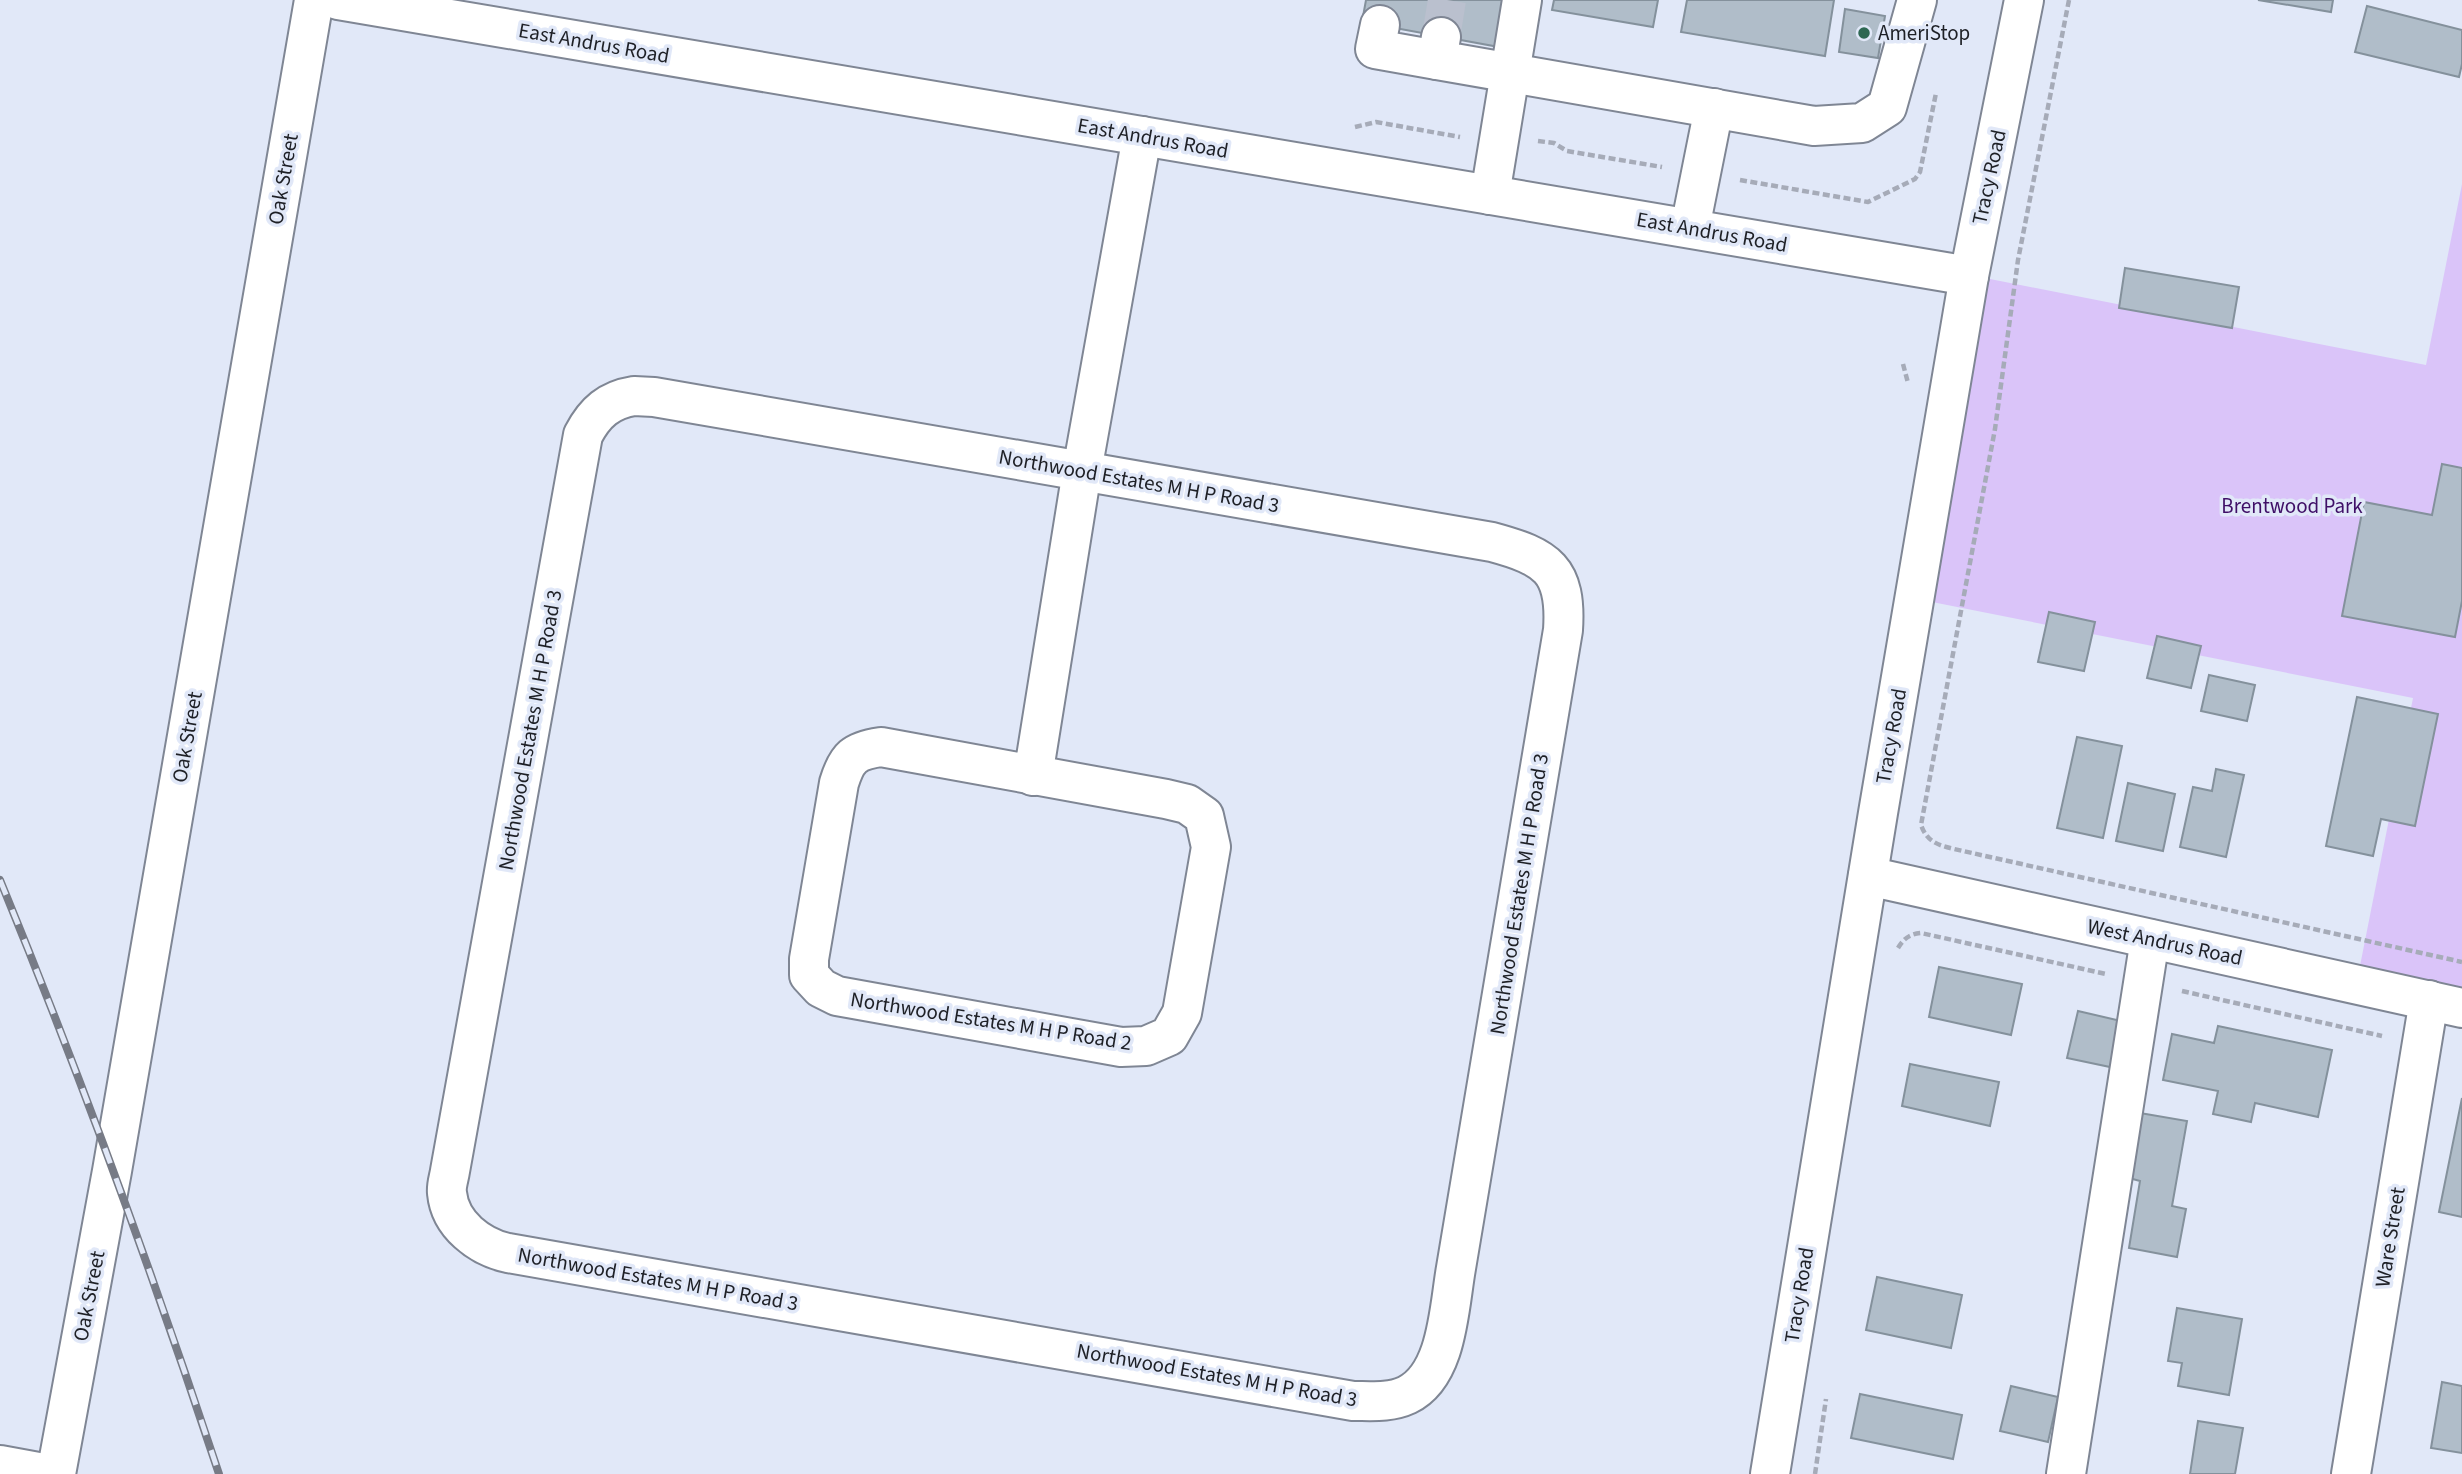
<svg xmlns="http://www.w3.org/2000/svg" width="2462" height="1474" font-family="'Source Sans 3',sans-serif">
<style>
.green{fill:#dac4f9}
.building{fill:#b0bdc9;stroke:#84919c;stroke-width:2}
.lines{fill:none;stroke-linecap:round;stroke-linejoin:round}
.minor-tunnel{stroke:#bac0ce;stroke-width:38;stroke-dasharray:38 19;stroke-linecap:butt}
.minor-casing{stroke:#7f8694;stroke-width:42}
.path{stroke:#a6abb8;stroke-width:4.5;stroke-dasharray:7 3.5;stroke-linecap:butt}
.minor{stroke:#fff;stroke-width:38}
.rail-casing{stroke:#777b86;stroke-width:8}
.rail{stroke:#e1e8f8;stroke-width:5;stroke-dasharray:16;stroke-linecap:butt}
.poi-dot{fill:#2e6852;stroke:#e1e8f8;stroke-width:2.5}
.labels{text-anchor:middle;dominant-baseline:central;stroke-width:7;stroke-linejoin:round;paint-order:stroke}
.poi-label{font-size:21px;fill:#1e2026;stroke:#e1e8f8;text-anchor:start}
.street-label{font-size:21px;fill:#1e2026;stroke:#e1e8f8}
.park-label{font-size:21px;fill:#3f0f67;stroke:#e1e8f8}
</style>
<rect width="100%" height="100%" fill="#e1e8f8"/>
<path class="green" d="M 2462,184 L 2462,996 L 2358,976 L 2413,698 L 1922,600 L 1985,278 L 2426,365 Z"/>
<g class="building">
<path d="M 1366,0 L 1507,0 L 1499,47 L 1362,22 Z"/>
<path d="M 1554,0 L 1658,0 L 1653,27 L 1552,10 Z"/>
<path d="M 1687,0 L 1834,0 L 1825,56 L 1681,32 Z"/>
<path d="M 2258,0 L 2333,0 L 2331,12 Z"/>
<path d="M 2367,6 L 2462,30 L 2462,64 L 2459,77 L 2355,52 Z"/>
<path d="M 1845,9 L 1885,16 L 1878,58 L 1839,52 Z"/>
<path d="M 2125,268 L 2239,287 L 2232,328 L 2119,308 Z"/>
<path d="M 2442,464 L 2462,468 L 2462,601 L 2455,637 L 2342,616 L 2364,502 L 2432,515 Z"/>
<path d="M 2049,612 L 2095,622 L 2084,671 L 2038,662 Z"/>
<path d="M 2157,636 L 2201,646 L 2191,688 L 2147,678 Z"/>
<path d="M 2209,675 L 2255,685 L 2247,721 L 2201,711 Z"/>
<path d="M 2357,697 L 2438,714 L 2415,826 L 2381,819 L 2373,856 L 2326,846 Z"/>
<path d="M 2077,737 L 2122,746 L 2103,838 L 2057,828 Z"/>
<path d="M 2216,769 L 2244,775 L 2226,857 L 2180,847 L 2193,787 L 2212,791 Z"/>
<path d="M 2128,783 L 2175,794 L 2163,851 L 2116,841 Z"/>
<path d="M 1939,967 L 2022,984 L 2011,1035 L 1929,1017 Z"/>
<path d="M 2078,1011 L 2121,1021 L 2110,1067 L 2067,1058 Z"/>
<path d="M 2218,1026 L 2332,1050 L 2318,1117 L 2255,1103 L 2251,1122 L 2213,1114 L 2218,1091 L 2163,1080 L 2172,1034 L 2214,1043 Z"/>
<path d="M 1910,1064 L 1999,1082 L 1990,1126 L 1902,1106 Z"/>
<path d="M 2462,1098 L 2462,1217 L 2439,1212 Z"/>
<path d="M 2140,1113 L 2187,1121 L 2172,1206 L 2186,1209 L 2177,1257 L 2129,1248 L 2140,1181 L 2129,1178 Z"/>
<path d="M 1877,1277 L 1962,1295 L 1951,1348 L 1866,1330 Z"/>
<path d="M 2177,1308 L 2242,1319 L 2229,1395 L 2178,1386 L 2182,1363 L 2168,1361 Z"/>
<path d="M 2442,1382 L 2462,1386 L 2462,1453 L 2431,1448 Z"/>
<path d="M 2011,1386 L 2058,1397 L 2048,1442 L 2000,1431 Z"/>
<path d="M 1860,1394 L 1962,1415 L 1953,1459 L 1851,1438 Z"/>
<path d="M 2198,1421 L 2243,1428 L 2235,1474 L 2190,1474 Z"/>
</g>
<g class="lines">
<path class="minor-tunnel" d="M 1441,37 L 1447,0"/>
<g class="minor-casing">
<g id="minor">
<path d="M 338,0 L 1969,276"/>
<path d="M 1380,25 L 1375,49 L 1437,60"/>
<path d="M 1441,37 L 1437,60 L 1814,126 L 1862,123 L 1887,107 L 1917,0"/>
<path d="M 1490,195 L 1522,0"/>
<path d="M 1690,228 L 1714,108"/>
<path d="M 634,396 L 654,397 L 1492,542 C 1547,557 1567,569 1563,630 L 1456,1268 C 1449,1307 1448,1375 1407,1395 C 1390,1403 1371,1401 1353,1401 L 508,1253 C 480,1247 450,1225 447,1193 C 446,1186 449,1178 450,1171 L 583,435 C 595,412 609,400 634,396 Z"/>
<path d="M 881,747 L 1166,799 L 1187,804 L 1204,816 L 1211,847 L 1182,1013 L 1169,1036 L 1146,1046 L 1121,1047 L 837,996 L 821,988 L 809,975 L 809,959 L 839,783 C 847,757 854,751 881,747 Z"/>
<path d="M 1033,776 L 1082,471 L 1142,136"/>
<path d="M 1868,876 L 2462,1008"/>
<path d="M 0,1465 L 49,1474"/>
<path d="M 56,1474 L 112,1171 L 314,0"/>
<path d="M 1770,1474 L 1878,813 L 1969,276 L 2024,0"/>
<path d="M 2066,1474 L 2150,939"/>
<path d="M 2351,1474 L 2429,1000"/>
</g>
</g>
<g class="path">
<path d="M 2069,0 L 2018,260 L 1995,429 L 1921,825 C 1927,842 1938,845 1954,849 L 2462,962"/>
<path d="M 1355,127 L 1376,122 L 1460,137"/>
<path d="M 1538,141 L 1554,143 L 1567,151 L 1662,167"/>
<path d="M 1740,180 L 1868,202 L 1915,179 L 1920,172 L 1936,93"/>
<path d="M 1903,364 L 1908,383"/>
<path d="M 1898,948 C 1904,938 1910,934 1921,933 L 2106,974"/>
<path d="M 2182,991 L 2382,1036"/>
<path d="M 1815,1474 L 1826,1399"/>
</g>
<use href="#minor" class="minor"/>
<g class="rail-casing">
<path id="rail" d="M 0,880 C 80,1075 153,1274 219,1474"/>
</g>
<use href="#rail" class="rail"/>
</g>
<circle class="poi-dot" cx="1864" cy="33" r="7"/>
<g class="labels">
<g class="poi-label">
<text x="1878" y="33">AmeriStop</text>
</g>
<g class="street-label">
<text transform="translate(594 43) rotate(10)">East Andrus Road</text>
<text transform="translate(1153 138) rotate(10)">East Andrus Road</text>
<text transform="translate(1989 177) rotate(-78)">Tracy Road</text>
<text transform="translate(283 179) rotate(-80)">Oak Street</text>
<text transform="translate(1712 232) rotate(10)">East Andrus Road</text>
<text transform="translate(1139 481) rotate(10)">Northwood Estates M H P Road 3</text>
<text transform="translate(530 730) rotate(-80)">Northwood Estates M H P Road 3</text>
<text transform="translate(1891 736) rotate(-80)">Tracy Road</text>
<text transform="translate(187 737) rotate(-80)">Oak Street</text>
<text transform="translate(1519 894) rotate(-81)">Northwood Estates M H P Road 3</text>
<text transform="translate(2165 942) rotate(12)">West Andrus Road</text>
<text transform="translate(991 1021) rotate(9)">Northwood Estates M H P Road 2</text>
<text transform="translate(2390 1237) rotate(-81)">Ware Street</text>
<text transform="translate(658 1279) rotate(10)">Northwood Estates M H P Road 3</text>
<text transform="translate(1799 1295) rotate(-81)">Tracy Road</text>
<text transform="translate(89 1296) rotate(-79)">Oak Street</text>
<text transform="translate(1217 1375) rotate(10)">Northwood Estates M H P Road 3</text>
</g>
<g class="park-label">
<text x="2292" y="506">Brentwood Park</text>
</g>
</g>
</svg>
